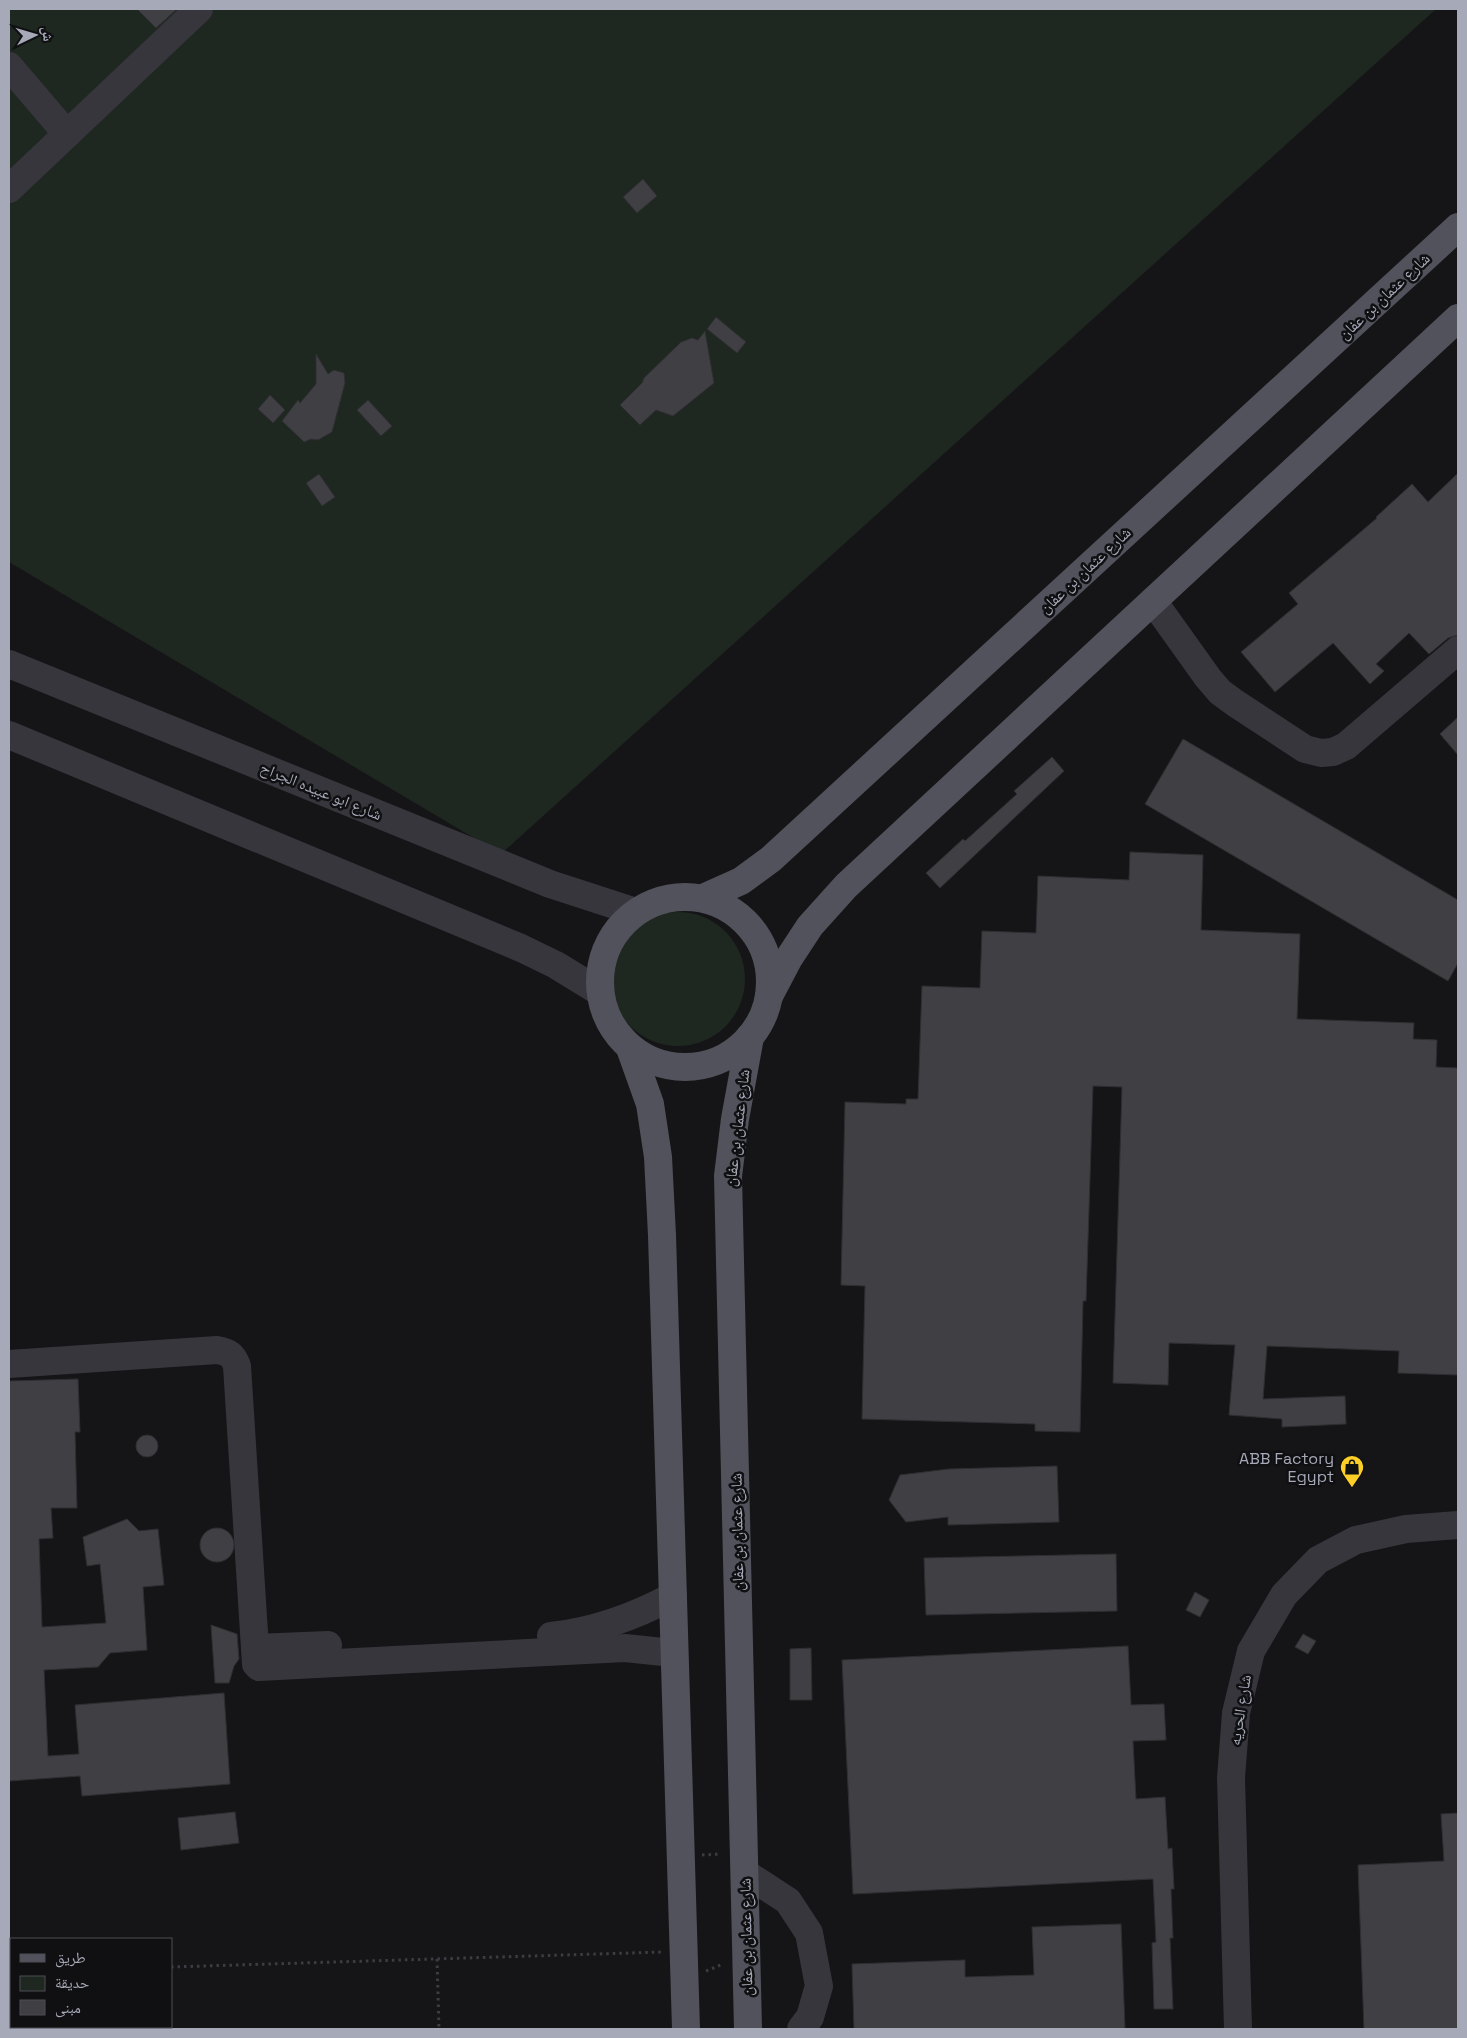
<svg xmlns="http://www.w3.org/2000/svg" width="1467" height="2038" font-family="'Space Grotesk','Noto Naskh Arabic',sans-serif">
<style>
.green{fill:#1f2721}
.building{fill:#3f3f44;stroke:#2f2f33}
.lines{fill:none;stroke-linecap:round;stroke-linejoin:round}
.path{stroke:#3c3d43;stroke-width:3;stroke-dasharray:2.5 4;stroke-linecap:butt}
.minor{stroke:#36363c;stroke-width:28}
.major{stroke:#51525b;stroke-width:28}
.labels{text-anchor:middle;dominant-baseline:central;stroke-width:5;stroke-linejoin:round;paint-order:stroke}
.street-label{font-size:16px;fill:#a6a9b8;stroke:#101012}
.poi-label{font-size:16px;fill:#a6a9b8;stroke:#101012;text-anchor:end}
</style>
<rect width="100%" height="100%" fill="#151517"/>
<g class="green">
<path d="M 9,9 L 1436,9 L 501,854 L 9,562 Z"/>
<circle cx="678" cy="979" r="67"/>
</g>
<g class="building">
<path d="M 137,9 L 177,9 L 156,28 Z"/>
<path d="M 643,179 L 657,196 L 637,213 L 623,197 Z"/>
<path d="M 716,317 L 746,342 L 737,353 L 707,329 Z"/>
<path d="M 705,331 L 714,383 L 673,416 L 656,410 L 640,425 L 620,405 L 642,383 L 644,378 L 681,342 L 692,338 L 698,340 Z"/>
<path d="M 316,354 L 328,374 L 334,370 L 344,373 L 345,383 L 332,432 L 318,440 L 311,439 L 304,442 L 282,421 L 298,400 L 300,403 L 316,384 Z"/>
<path d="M 270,395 L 285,410 L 273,423 L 258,409 Z"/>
<path d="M 368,400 L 392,426 L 381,436 L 357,410 Z"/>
<path d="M 1458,473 L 1458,635 L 1448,638 L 1429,654 L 1409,633 L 1376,664 L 1384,671 L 1370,684 L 1333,643 L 1275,692 L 1241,652 L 1298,604 L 1289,593 L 1377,518 L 1376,517 L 1412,484 L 1428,502 Z"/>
<path d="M 319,474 L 335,497 L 322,506 L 306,483 Z"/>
<path d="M 1458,717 L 1458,755 L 1440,734 Z"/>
<path d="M 1183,739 L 1458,900 L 1458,963 L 1448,981 L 1145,804 Z"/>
<path d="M 1052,757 L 1064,771 L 940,888 L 926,873 L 963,839 L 965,841 L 1017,794 L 1014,791 Z"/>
<path d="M 1130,852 L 1203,855 L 1201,930 L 1300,934 L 1297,1019 L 1414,1023 L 1413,1039 L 1437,1040 L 1436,1067 L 1458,1068 L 1458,1375 L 1398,1373 L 1399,1351 L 1267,1346 L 1263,1399 L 1345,1396 L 1346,1424 L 1282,1427 L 1282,1419 L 1229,1415 L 1235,1345 L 1169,1343 L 1168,1385 L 1113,1383 L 1122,1087 L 1093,1086 L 1086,1301 L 1083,1301 L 1080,1432 L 1035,1431 L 1035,1424 L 862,1419 L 865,1286 L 841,1285 L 845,1102 L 906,1104 L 906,1099 L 918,1099 L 922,986 L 980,988 L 982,931 L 1036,933 L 1038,876 L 1129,880 Z"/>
<path d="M 78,1379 L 80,1432 L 75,1432 L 77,1508 L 51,1508 L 53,1538 L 39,1539 L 42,1627 L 106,1623 L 100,1564 L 87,1566 L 83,1537 L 127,1519 L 139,1531 L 158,1529 L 164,1585 L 143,1587 L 147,1650 L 110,1653 L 98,1667 L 44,1670 L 48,1756 L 79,1754 L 75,1705 L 224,1693 L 230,1784 L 82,1796 L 80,1776 L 9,1781 L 9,1381 Z"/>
<circle cx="147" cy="1446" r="11"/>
<path d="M 1057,1466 L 1059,1522 L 948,1525 L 948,1517 L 906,1522 L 889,1500 L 900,1475 L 949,1469 Z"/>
<circle cx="217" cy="1545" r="17"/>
<path d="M 1116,1554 L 1117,1611 L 926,1615 L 924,1558 Z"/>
<path d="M 1195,1592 L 1209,1600 L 1200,1617 L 1186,1610 Z"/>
<path d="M 211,1625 L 237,1634 L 239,1659 L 234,1666 L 229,1683 L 215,1683 Z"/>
<path d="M 1303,1634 L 1316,1641 L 1308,1654 L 1295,1647 Z"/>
<path d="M 1128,1646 L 1131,1705 L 1164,1704 L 1166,1740 L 1133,1741 L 1136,1799 L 1165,1797 L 1168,1849 L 1172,1848 L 1174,1889 L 1171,1889 L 1173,1938 L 1170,1938 L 1173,2009 L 1154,2009 L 1152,1943 L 1156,1942 L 1153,1879 L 853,1894 L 842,1660 Z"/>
<path d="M 811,1648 L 812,1700 L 790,1700 L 790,1649 Z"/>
<path d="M 235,1812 L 239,1843 L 181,1850 L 178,1818 Z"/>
<path d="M 1458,1813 L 1458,2029 L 1364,2029 L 1358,1865 L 1444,1861 L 1441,1814 Z"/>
<path d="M 1121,1924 L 1125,2029 L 854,2029 L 852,1964 L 965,1960 L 965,1977 L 1034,1975 L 1032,1927 Z"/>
</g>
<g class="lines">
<g class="path">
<path d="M 702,1855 L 721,1854"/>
<path d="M 437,1959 L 439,2029"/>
<path d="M 171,1967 L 663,1952"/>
<path d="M 706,1971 L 723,1964"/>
<path d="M 9,1972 L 11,1972"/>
</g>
<g class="minor">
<path d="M 9,66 L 67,134"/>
<path d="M 9,189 L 199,9"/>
<path d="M 1153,601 L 1208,678 L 1220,692 L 1235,703 L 1305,749 L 1321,753 L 1333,752 L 1346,746 L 1458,650"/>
<path d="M 9,664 L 550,884 L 636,912"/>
<path d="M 9,735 L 521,948 L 556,965 L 600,992"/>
<path d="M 9,1364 L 217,1350 C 229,1352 233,1355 237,1366 L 256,1664 L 259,1667 L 625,1648 L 673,1653"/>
<path d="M 551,1636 C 596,1631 634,1617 673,1596"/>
<path d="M 255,1648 L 328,1645"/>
<path d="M 745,1873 L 788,1901 L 809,1933 L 819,1986 L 810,2017 L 801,2029"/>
<path d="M 1238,2029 L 1231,1778 L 1236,1713 L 1251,1651 L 1284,1595 L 1318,1560 L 1356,1540 L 1406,1529 L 1458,1525"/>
</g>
<g class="major">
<circle cx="685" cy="982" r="85"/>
<path d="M 703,898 L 741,881 L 771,859 L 1458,227"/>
<path d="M 769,996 L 789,958 L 810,926 L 846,886 L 1458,318"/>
<path d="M 630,1048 L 650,1104 L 658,1157 L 662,1235 L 686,2029"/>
<path d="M 748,2029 L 728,1176 L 735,1119 L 750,1037"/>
</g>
</g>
<defs>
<g id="shop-pin" transform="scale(1.25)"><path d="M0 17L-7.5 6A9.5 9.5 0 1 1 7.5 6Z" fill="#fdce26" stroke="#101012"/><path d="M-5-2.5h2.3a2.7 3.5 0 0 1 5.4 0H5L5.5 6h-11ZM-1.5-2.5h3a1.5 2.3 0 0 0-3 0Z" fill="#111"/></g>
</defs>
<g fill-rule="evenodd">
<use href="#shop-pin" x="1352" y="1467"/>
</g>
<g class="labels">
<g class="street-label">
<text transform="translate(1384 296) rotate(-43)">شارع عثمان بن عفان</text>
<text transform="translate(1085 570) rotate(-43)">شارع عثمان بن عفان</text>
<text transform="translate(321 791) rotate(22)">شارع ابو عبيده الجراح</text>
<text transform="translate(737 1128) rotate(-83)">شارع عثمان بن عفان</text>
<text transform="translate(737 1532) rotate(-91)">شارع عثمان بن عفان</text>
<text transform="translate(1240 1710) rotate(-81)">شارع الحريه</text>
<text transform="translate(746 1937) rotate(-91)">شارع عثمان بن عفان</text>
</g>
<g class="poi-label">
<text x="1334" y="1458">ABB Factory<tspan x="1334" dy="18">Egypt</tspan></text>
</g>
</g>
<rect width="1467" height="2038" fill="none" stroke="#a6a9b8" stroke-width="20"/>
<rect x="10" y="1938" width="162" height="90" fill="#101012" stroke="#4c4d54"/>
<rect x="20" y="1954" width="25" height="8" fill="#51525b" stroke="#4c4d54"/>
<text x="55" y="1963" font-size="15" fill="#a6a9b8">طريق</text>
<rect x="20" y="1976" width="25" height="15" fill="#1f2721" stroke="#4c4d54"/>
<text x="55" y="1988" font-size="15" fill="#a6a9b8">حديقة</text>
<rect x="20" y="2000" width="25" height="15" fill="#3f3f44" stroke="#4c4d54"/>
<text x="55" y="2013" font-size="15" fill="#a6a9b8">مبنى</text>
<g transform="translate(35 35) rotate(85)" stroke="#101012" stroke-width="4" paint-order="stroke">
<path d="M0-4L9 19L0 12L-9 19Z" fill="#a6a9b8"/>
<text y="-8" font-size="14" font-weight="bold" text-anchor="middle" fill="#a6a9b8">ش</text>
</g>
</svg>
